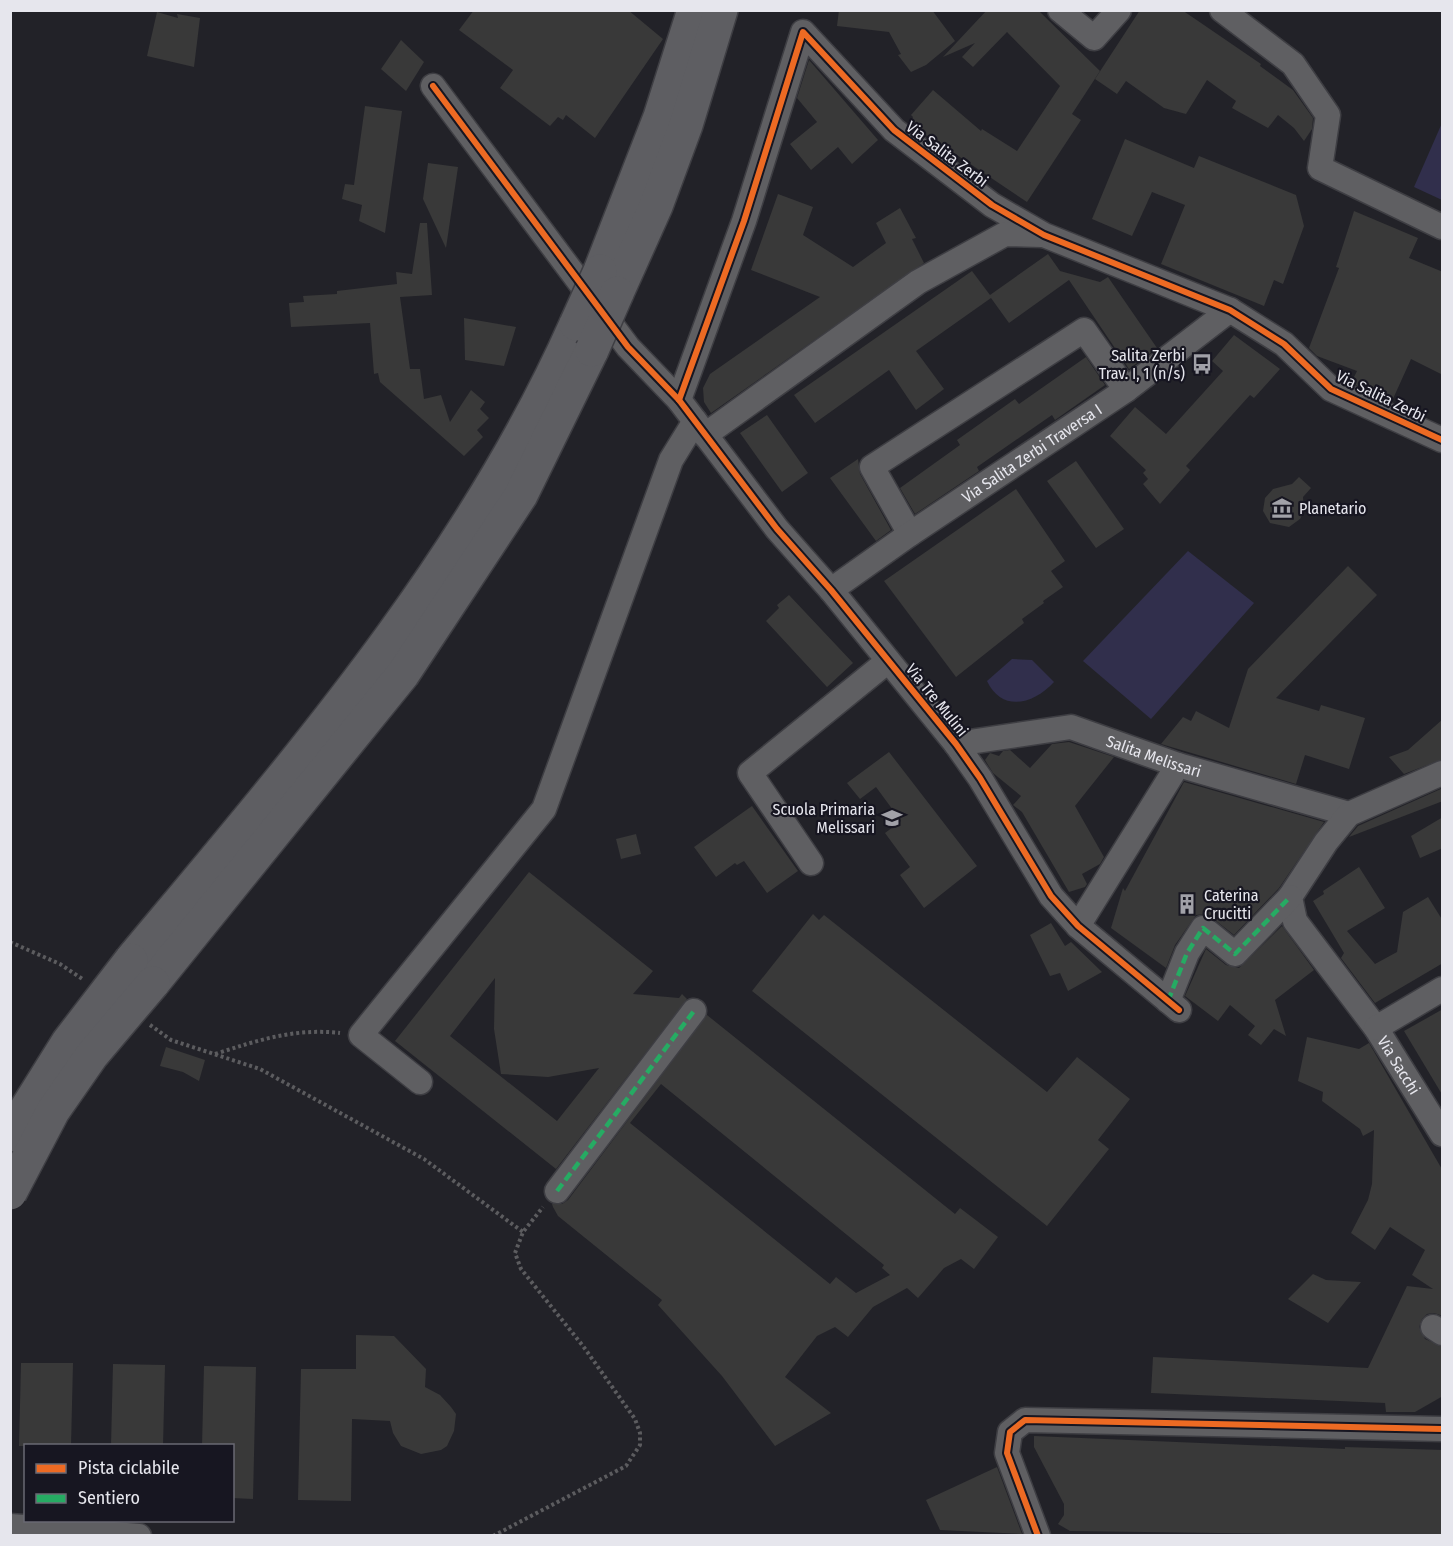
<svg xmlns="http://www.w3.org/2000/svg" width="1453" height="1546" font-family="'Fira Sans Condensed',sans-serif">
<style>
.green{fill:#312f4c}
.building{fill:#393939;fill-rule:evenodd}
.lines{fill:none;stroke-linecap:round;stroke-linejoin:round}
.minor-casing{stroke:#3e3e43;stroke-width:27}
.highway-casing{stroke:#3e3e43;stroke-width:36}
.path{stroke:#5c5c5f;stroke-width:4;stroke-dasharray:3 3;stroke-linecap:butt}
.minor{stroke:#5f5f62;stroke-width:24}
.highway{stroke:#5e5e62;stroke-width:33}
.highway-bridge-casing{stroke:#3e3e43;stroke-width:36;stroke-linecap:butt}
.highway-bridge{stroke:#5e5e62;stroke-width:33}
.quiet{stroke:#26ab63;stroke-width:4.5;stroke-dasharray:9 4.5;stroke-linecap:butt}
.cycleway-casing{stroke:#171621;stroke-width:10}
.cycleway{stroke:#ed6a23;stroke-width:6}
.labels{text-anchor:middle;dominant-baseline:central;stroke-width:4.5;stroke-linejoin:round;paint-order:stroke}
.street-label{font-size:16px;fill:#e6e6ed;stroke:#171621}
.poi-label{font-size:16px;fill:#e6e6ed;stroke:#171621;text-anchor:end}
</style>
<rect width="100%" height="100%" fill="#222228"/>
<g class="green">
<path d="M 1442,123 L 1442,200 L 1414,187 Z"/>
<path d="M 1188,551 L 1254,603 L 1151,719 L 1083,661 Z"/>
<path d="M 1012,659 L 1032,660 L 1054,682 C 1034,704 1002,713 987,681 Z"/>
</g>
<g class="building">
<path d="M 474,10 L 628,10 L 663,39 L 595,138 L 566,115 L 563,120 L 558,117 L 550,126 L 500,88 L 513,70 L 459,30 Z"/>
<path d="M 839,10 L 932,10 L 955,41 L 926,65 L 911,72 L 898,55 L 901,54 L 889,32 L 837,26 Z"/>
<path d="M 987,10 L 1038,10 L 1100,71 L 1072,114 L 1081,120 L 1027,202 L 939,143 L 937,145 L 911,121 L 913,117 L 911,115 L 933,90 L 981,131 L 982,129 L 1017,151 L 1060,86 L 1007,32 L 973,67 L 962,57 L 975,43 L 943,57 Z"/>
<path d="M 1140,10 L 1182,10 L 1261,64 L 1260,66 L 1293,90 L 1313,118 L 1312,129 L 1304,141 L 1294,128 L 1278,115 L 1268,128 L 1232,108 L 1236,101 L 1207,80 L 1186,114 L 1164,108 L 1126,81 L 1117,94 L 1095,79 Z"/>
<path d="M 157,12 L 178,18 L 177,14 L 200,18 L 194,67 L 147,56 Z"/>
<path d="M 401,40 L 424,62 L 406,91 L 381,69 Z"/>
<path d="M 809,60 L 878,140 L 852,164 L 838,147 L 811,170 L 790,144 L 817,122 L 797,98 Z"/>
<path d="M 365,106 L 402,111 L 385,233 L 359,221 L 362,205 L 342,199 L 345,184 L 354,185 Z"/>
<path d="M 1125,139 L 1194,168 L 1199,156 L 1296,195 L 1304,226 L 1283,284 L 1274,280 L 1264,306 L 1161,264 L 1185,205 L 1152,192 L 1132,236 L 1092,219 Z"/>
<path d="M 428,163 L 458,167 L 446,248 L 423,199 Z"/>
<path d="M 778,194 L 813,207 L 803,235 L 853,267 L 886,243 L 876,223 L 900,208 L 916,238 L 912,239 L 924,263 L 711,413 L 704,402 L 703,388 L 710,374 L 820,297 L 751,270 Z"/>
<path d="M 1354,211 L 1418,238 L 1409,258 L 1443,272 L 1443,375 L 1411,359 L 1392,401 L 1351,383 L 1357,371 L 1317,356 L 1309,348 L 1339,268 L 1336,267 Z"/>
<path d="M 420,223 L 427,223 L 432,295 L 400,297 L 410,369 L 420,369 L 424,399 L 441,395 L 450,422 L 471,390 L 485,402 L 480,409 L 489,418 L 477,430 L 483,437 L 464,456 L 380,382 L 378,373 L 374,374 L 370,323 L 291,327 L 289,303 L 304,302 L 303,296 L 337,294 L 337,291 L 397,284 L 396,272 L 412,274 Z"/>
<path d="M 1048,254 L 1060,271 L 1100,282 L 1108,277 L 1157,348 L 1129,369 L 1069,280 L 1009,323 L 991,298 L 916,351 L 944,389 L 916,410 L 889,370 L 815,423 L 794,395 L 972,271 L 990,295 Z"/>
<path d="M 464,318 L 516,327 L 504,366 L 465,360 Z"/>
<path d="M 1234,335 L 1280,369 L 1254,398 L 1250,395 L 1186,466 L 1190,470 L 1160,504 L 1143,484 L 1148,479 L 1143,473 L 1146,470 L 1110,436 L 1135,407 L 1166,434 L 1223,371 L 1212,361 Z"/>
<path d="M 1086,357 L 1105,385 L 1055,420 L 1052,415 L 977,467 L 979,471 L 915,514 L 900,488 L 960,445 L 957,440 L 1015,399 L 1019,404 Z"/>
<path d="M 767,415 L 808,473 L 782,492 L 740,433 Z"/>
<path d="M 858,459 L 860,474 L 891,530 L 876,541 L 830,478 Z"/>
<path d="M 1076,461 L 1124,529 L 1096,548 L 1047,481 Z"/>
<path d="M 1299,477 L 1311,488 L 1303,497 L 1304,512 L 1300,519 L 1289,527 L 1270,523 L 1263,511 L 1265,498 L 1273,489 L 1292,484 Z"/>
<path d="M 1016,489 L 1065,561 L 1051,571 L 1063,587 L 1043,601 L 1044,603 L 1022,619 L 1024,623 L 956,677 L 884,581 Z"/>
<path d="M 1348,566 L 1377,595 L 1276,698 L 1319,711 L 1321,705 L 1365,718 L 1349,769 L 1305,755 L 1296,784 L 1161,744 L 1183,717 L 1191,721 L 1196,711 L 1229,728 L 1248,669 Z"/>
<path d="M 789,595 L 853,663 L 827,687 L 766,621 L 779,608 L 777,605 Z"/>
<path d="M 1443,719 L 1443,759 L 1404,774 L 1389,757 L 1408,750 Z"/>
<path d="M 1069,742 L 1114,757 L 1075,806 L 1104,857 L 1100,864 L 1082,874 L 1087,884 L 1085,887 L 1069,892 L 1022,812 L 1013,805 L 1021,796 L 993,773 L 985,760 L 990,753 L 999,756 L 1003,751 L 1010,750 L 1030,768 L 1052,744 Z"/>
<path d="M 889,752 L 977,866 L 924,908 L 900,875 L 910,867 L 885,833 L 901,821 L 876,787 L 860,799 L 847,783 Z"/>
<path d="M 1184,782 L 1324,822 L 1279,888 L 1234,935 L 1211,917 L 1204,914 L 1196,915 L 1175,945 L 1166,968 L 1111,928 L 1123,888 L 1125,891 Z"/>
<path d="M 1443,788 L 1443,801 L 1349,837 L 1358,826 Z"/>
<path d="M 752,806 L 798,871 L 767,893 L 744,861 L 737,865 L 735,863 L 716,877 L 694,847 Z"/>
<path d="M 1443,817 L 1443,848 L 1420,858 L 1411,836 Z"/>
<path d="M 636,834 L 641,854 L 621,859 L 616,839 Z"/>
<path d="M 1359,867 L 1385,908 L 1347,931 L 1375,964 L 1397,952 L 1403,912 L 1428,897 L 1443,921 L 1443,963 L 1375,1003 L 1341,958 L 1344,953 L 1313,901 L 1324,894 L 1323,891 Z"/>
<path d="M 529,872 L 653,971 L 633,994 L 679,998 L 682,994 L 687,999 L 556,1169 L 395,1041 ZM 495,978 L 494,1029 L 501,1074 L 548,1077 L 599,1068 L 557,1121 L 450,1036 Z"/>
<path d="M 813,914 L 819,920 L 824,915 L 1047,1092 L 1077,1057 L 1130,1099 L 1098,1140 L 1109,1149 L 1047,1226 L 752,991 Z"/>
<path d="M 1051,923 L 1065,946 L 1071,942 L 1102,972 L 1068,991 L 1060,973 L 1050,976 L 1030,935 Z"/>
<path d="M 1282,926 L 1314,970 L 1275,1000 L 1286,1036 L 1274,1029 L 1261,1045 L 1248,1035 L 1255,1026 L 1230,1005 L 1218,1021 L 1185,996 L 1206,949 L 1226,965 L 1239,968 Z"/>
<path d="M 1443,1009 L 1443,1096 L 1404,1031 Z"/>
<path d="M 707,1015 L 955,1214 L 960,1208 L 998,1237 L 974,1269 L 961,1259 L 944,1268 L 918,1298 L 907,1288 L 873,1307 L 848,1337 L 835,1327 L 817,1336 L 785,1377 L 831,1413 L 775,1446 L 722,1376 L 658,1305 L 662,1300 L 558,1216 L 553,1207 L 552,1204 L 562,1204 L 568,1200 ZM 661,1084 L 884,1265 L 882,1268 L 890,1275 L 856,1293 L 836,1277 L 830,1284 L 630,1123 Z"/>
<path d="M 1307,1037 L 1359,1049 L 1369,1043 L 1443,1171 L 1443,1316 L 1434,1313 L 1427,1314 L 1422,1319 L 1419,1327 L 1425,1339 L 1443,1347 L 1443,1396 L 1415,1412 L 1386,1412 L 1385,1403 L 1151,1393 L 1153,1357 L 1368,1368 L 1407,1286 L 1433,1289 L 1412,1275 L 1425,1250 L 1390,1227 L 1375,1250 L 1351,1233 L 1368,1200 L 1372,1184 L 1374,1130 L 1363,1136 L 1360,1129 L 1322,1101 L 1323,1092 L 1298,1081 Z"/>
<path d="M 166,1047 L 205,1060 L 199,1081 L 183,1072 L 160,1066 Z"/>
<path d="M 1313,1274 L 1326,1280 L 1361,1282 L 1328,1323 L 1288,1299 Z"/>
<path d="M 356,1335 L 394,1336 L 426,1369 L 425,1387 L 440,1395 L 451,1407 L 456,1414 L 454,1431 L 447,1446 L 441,1450 L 421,1454 L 401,1446 L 393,1433 L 390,1421 L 352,1419 L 351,1501 L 298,1500 L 301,1369 L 356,1369 Z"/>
<path d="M 21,1363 L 73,1363 L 71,1446 L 19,1446 Z"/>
<path d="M 113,1364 L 165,1365 L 163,1446 L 111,1446 Z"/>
<path d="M 204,1366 L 256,1367 L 253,1499 L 232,1498 L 232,1446 L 202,1446 Z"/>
<path d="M 1034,1436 L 1345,1449 L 1345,1447 L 1443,1450 L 1443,1536 L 1070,1531 L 1058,1524 L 1064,1515 L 1064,1504 L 1034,1447 Z"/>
<path d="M 997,1467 L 1022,1534 L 940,1530 L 926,1500 Z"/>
</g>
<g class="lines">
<g class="minor-casing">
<g id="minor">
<path d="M 1060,10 L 1094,38 L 1119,10"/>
<path d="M 1222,10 L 1293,64 L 1328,115 L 1320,168 L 1442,227"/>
<path d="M 433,86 L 628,347 L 679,400 L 777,529 L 831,590 L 956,744 L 980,778 L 1051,896 L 1078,926 L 1179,1010"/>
<path d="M 679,400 L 744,221 L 803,32 L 894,130 L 992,205 L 1044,235 L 1230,310 L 1284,344 L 1331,389 L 1442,440"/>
<path d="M 705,435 L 918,282 L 1005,234 L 1042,235"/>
<path d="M 910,534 L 872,467 L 1084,330 L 1126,390"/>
<path id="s1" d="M 831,590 L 910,534 L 1126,390 L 1230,310"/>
<path id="s2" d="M 956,744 L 1071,727 L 1178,765 L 1349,814"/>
<path id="s3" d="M 1442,773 L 1349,814 L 1326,842 L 1290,897 L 1295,921 L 1376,1028 L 1442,1134"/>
<path d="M 811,863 L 750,773 L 888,661"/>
<path d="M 1078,926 L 1178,765"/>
<path d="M 1168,1001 L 1187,953 L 1203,928 L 1235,954 L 1290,897"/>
<path d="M 1376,1028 L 1442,989"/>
<path d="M 420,1082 L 361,1035 L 544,809 L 671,460 L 695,421"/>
<path d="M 557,1191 L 694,1011"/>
<path d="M 1433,1327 L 1442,1333"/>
<path d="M 10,1526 L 139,1536"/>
<path d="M 1038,1536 L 1007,1453 L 1010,1432 L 1025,1420 L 1442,1429"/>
</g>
</g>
<g class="highway-casing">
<g id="highway">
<path d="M 600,271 L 660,117 L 694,10"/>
<path d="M 617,293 L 656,206 L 686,125 L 721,10"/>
<path d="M 131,960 C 297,761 470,563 576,324"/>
<path d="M 153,983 L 403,674 L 521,495 L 592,350"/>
</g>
</g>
<g class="path">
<path d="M 10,942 L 60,964 L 84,980"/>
<path d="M 150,1025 L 171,1040 L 260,1069 L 424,1159 L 523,1232"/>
<path d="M 215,1054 C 259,1040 294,1028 340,1033"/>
<path d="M 493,1536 L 626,1466 L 640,1445 L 640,1433 L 635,1419 L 583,1346 L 521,1269 L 515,1253 L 523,1232 L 543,1207"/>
</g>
<use href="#minor" class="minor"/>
<use href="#highway" class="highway"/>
<g class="highway-bridge-casing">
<g id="highway-bridge">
<path d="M 576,324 L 600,271"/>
<path d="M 592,350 L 617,293"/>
<path d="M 10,1135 L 68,1042 L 131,960"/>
<path d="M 10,1193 L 53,1111 L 92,1055 L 153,983"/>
</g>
</g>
<use href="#highway-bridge" class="highway-bridge"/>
<g class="quiet">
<path d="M 1168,1001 L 1187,953 L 1203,928 L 1235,954 L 1290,897"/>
<path d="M 557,1191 L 694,1011"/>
</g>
<g class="cycleway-casing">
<g id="cycleway">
<path d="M 433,86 L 628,347 L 679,400 L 777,529 L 831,590 L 956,744 L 980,778 L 1051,896 L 1078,926 L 1179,1010"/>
<path d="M 679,400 L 744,221 L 803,32 L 894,130 L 992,205 L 1044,235 L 1230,310 L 1284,344 L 1331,389 L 1442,440"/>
<path d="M 1038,1536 L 1007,1453 L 1010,1432 L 1025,1420 L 1442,1429"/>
</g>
</g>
<use href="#cycleway" class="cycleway"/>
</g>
<defs>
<g id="bus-bare" transform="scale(1.62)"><path d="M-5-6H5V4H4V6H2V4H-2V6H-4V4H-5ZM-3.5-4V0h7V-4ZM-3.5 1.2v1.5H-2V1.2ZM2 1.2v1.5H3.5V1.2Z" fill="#a1a1a8" stroke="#171621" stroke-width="2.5" paint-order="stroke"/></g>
<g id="museum-bare" transform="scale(1.62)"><path d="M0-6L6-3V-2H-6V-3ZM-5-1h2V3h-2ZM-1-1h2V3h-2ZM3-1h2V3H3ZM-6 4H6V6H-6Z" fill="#a1a1a8" stroke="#171621" stroke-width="2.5" paint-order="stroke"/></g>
<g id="school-bare" transform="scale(1.62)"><path d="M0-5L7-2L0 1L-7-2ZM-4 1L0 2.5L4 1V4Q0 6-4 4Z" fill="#a1a1a8" stroke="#171621" stroke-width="2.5" paint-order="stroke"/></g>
<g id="building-bare" transform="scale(1.62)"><path d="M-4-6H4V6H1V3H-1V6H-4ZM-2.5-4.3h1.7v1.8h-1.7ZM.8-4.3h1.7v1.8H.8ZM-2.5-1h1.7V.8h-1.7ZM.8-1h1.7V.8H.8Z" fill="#a1a1a8" stroke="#171621" stroke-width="2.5" paint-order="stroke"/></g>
</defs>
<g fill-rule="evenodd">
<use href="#bus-bare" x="1202" y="364"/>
<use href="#museum-bare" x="1282" y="508"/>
<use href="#school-bare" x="892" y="818"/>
<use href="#building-bare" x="1187" y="904"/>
</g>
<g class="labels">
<g class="street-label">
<text transform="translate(947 154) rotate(37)">Via Salita Zerbi</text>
<text transform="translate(1381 396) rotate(26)">Via Salita Zerbi</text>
<text stroke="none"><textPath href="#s1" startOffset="243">Via Salita Zerbi Traversa I</textPath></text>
<text transform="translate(937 700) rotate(51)">Via Tre Mulini</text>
<text stroke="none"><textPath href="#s2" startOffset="204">Salita Melissari</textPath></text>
<text stroke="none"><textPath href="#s3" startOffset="406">Via Sacchi</textPath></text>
</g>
<g class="poi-label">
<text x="1185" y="355">Salita Zerbi<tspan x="1185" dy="18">Trav. I, 1 (n/s)</tspan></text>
<text x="1299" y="508" text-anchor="start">Planetario</text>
<text x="875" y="809">Scuola Primaria<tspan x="875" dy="18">Melissari</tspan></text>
<text x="1204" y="895" text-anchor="start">Caterina<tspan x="1204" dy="18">Crucitti</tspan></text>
</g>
</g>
<rect width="1453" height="1546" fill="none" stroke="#e6e6ed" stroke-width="24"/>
<rect x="24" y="1444" width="210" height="78" fill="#171621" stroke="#6a6973" stroke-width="1.5"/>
<rect x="36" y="1464" width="30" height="9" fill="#ed6a23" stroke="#6a6973" stroke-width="1.5"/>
<text x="78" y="1474" font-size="18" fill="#e6e6ed">Pista ciclabile</text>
<rect x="36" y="1494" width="30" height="9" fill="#26ab63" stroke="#6a6973" stroke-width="1.5"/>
<text x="78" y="1504" font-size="18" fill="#e6e6ed">Sentiero</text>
</svg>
